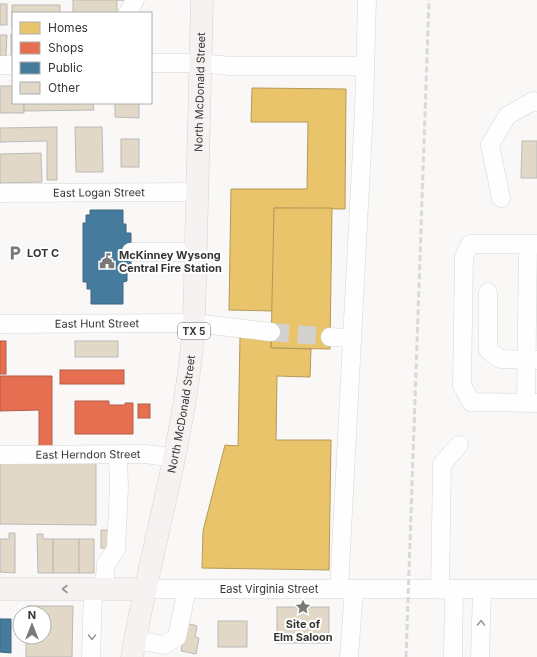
<svg xmlns="http://www.w3.org/2000/svg" width="537" height="657" font-family="Inter,sans-serif">
<style>
.homes{fill:#e9c46a;stroke:#b3995a}
.shops{fill:#e76f51;stroke:#b25e48}
.public{fill:#457b9d;stroke:#40667e}
.building{fill:#e1d8c7;stroke:#bbbab8}
.lines{fill:none;stroke-linecap:round;stroke-linejoin:round}
.minor-tunnel{stroke:#d3d1cf;stroke-width:18;stroke-dasharray:18 9;stroke-linecap:butt}
.minor-casing{stroke:#d7d6d5;stroke-width:19}
.major-casing{stroke:#d5d4d3;stroke-width:23}
.minor{stroke:#fefefe;stroke-width:18}
.major{stroke:#f7f2f2;stroke-width:22}
.rail{stroke:#dad9d8;stroke-width:3;stroke-dasharray:6 3;stroke-linecap:butt}
.oneway{stroke:#969493}
.oneway2{stroke:#9a9a99}
.labels{text-anchor:middle;dominant-baseline:central;stroke-width:4;stroke-linejoin:round;paint-order:stroke}
.shield{fill:#fff;stroke:#727271;stroke-width:1}
.shield-label{font-size:10px;font-weight:bold;fill:#363534}
.street-label{font-size:11px;fill:#363534;stroke:#fff}
.poi-label{font-size:11px;font-weight:bold;fill:#363534;stroke:#fff;text-anchor:start}
</style>
<rect width="100%" height="100%" fill="#faf8f6"/>
<g class="homes">
<path d="M 252,88 L 346,89 L 345,209 L 274,208 L 273,311 L 229,310 L 231,189 L 307,189 L 308,122 L 251,122 Z"/>
<path d="M 274,208 L 332,208 L 330,349 L 271,348 Z"/>
<path d="M 240,337 L 271,337 L 271,348 L 311,349 L 310,377 L 277,376 L 276,440 L 331,440 L 329,570 L 202,568 L 203,531 L 225,445 L 238,446 Z"/>
</g>
<g class="shops">
<rect x="0" y="341" width="6" height="33"/>
<rect x="60" y="370" width="64" height="14"/>
<path d="M 0,376 L 52,376 L 52,447 L 39,447 L 39,410 L 0,411 Z"/>
<path d="M 75,401 L 109,401 L 109,405 L 125,405 L 125,403 L 133,403 L 133,434 L 75,434 Z"/>
<rect x="138" y="404" width="12" height="14"/>
</g>
<g class="public">
<path d="M 90,210 L 123,210 L 123,224 L 126,224 L 126,233 L 131,233 L 131,270 L 127,270 L 127,281 L 123,282 L 123,304 L 91,304 L 91,289 L 87,289 L 87,282 L 83,282 L 83,223 L 86,223 L 86,215 L 90,215 Z"/>
<path d="M 0,619 L 11,619 L 11,653 L 0,652 Z"/>
</g>
<g class="building">
<path d="M 73,0 L 131,0 L 117,0 L 117,13 L 73,13 Z"/>
<rect x="0" y="4" width="7" height="21"/>
<path d="M 12,5 L 60,5 L 60,13 L 13,13 L 12,26 Z"/>
<rect x="11" y="34" width="2" height="21"/>
<path d="M 0,35 L 7,35 L 6,56 L 0,56 Z"/>
<path d="M 0,86 L 13,86 L 13,103 L 24,103 L 24,113 L 0,113 Z"/>
<path d="M 24,103 L 93,103 L 94,110 L 24,111 Z"/>
<path d="M 115,103 L 139,103 L 139,118 L 115,117 Z"/>
<path d="M 57,127 L 57,180 L 47,180 L 47,141 L 0,142 L 0,128 Z"/>
<path d="M 75,127 L 102,127 L 103,172 L 76,172 Z"/>
<rect x="121" y="139" width="18" height="28"/>
<path d="M 522,141 L 537,141 L 537,178 L 521,178 Z"/>
<path d="M 41,153 L 42,182 L 0,183 L 0,154 Z"/>
<rect x="75" y="341" width="43" height="16"/>
<path d="M 0,462 L 96,463 L 96,525 L 0,524 Z"/>
<rect x="101" y="530" width="13" height="18"/>
<path d="M 9,533 L 15,533 L 15,573 L 0,572 L 0,539 L 9,539 Z"/>
<path d="M 37,534 L 43,534 L 43,539 L 53,539 L 53,573 L 38,573 Z"/>
<rect x="53" y="539" width="26" height="34"/>
<rect x="79" y="539" width="15" height="34"/>
<path d="M 27,606 L 73,606 L 72,657 L 26,657 L 26,637 L 44,637 L 44,613 L 27,613 Z"/>
<rect x="277" y="607" width="52" height="36"/>
<rect x="218" y="621" width="29" height="26"/>
<path d="M 186,623 L 197,626 L 195,637 L 199,638 L 196,654 L 181,651 Z"/>
</g>
<g class="lines">
<path class="minor-tunnel" d="M 271,332 L 330,337"/>
<g class="minor-casing">
<g id="minor">
<path d="M 128,13 L 135,0"/>
<path d="M 151,63 L 201,63 L 230,66 L 365,66"/>
<path d="M 0,65 L 13,65"/>
<path id="s1" d="M 0,193 L 197,192"/>
<path d="M 501,198 L 490,145 L 507,116 L 533,101 L 537,102"/>
<path d="M 537,244 L 470,244 L 464,257 L 462,385 L 471,402 L 537,403"/>
<path d="M 131,252 L 196,252"/>
<path d="M 488,292 L 488,350 L 500,359 L 537,360"/>
<path id="s2" d="M 0,324 L 194,323 L 271,332"/>
<path d="M 330,337 L 351,338"/>
<path d="M 526,402 L 528,244"/>
<path id="s3" d="M 0,455 L 145,454 L 176,458"/>
<path d="M 104,589 L 106,564 L 116,549 L 119,488 L 118,455"/>
<path id="s4" d="M 146,589 L 537,589"/>
<path d="M 339,589 L 364,110 L 367,0"/>
<path d="M 440,590 L 442,464 L 459,445"/>
<path d="M 135,640 L 164,645 L 177,637 L 187,589"/>
<path d="M 91,657 L 93,589"/>
<path d="M 349,657 L 354,590"/>
<path d="M 453,657 L 454,590"/>
<path d="M 480,657 L 482,590"/>
</g>
</g>
<g class="major-casing">
<g id="major">
<path d="M 0,589 L 146,589"/>
<path id="s5" d="M 132,657 C 151,545 186,438 194,323 L 202,0"/>
</g>
</g>
<use href="#minor" class="minor"/>
<use href="#major" class="major"/>
<path class="rail" d="M 406,657 L 429,0"/>
</g>
<defs><path id="oneway-chevron" d="M-2-3.5L2.5 0L-2 3.5" fill="none" stroke-width="1.6" stroke-linecap="round" stroke-linejoin="round"/></defs>
<use class="oneway" href="#oneway-chevron" transform="translate(65 589) rotate(-180)"/>
<g class="oneway2">
<use href="#oneway-chevron" transform="translate(481 623) rotate(-89)"/>
<use href="#oneway-chevron" transform="translate(92 637) rotate(91)"/>
</g>
<defs>
<g id="parking-bare" transform="scale(1.2)"><path d="M-3.5-5.5H1a3.5 3.5 0 0 1 0 7H-1V5.5H-3.5ZM-1-3.4V-.6H.8a1.4 1.4 0 0 0 0-2.8Z" fill="#7b7978" stroke="#fff" stroke-width="2.5" paint-order="stroke"/></g>
<g id="civic-bare" transform="scale(1.2)"><path d="M-.6-6.5H3V-4.5H.6V-3L4-1V1h2V6H-6V1h2V-1L-.6-3ZM-1.2 2.5V6h2.4V2.5Z" fill="#7b7978" stroke="#fff" stroke-width="2.5" paint-order="stroke"/></g>
<g id="sight-bare" transform="scale(1.2)"><path d="M0-6L1.8-2.2L6-1.7L2.9 1.2L3.7 5.4L0 3.3L-3.7 5.4L-2.9 1.2L-6-1.7L-1.8-2.2Z" fill="#7b7978" stroke="#fff" stroke-width="2.5" paint-order="stroke"/></g>
</defs>
<g fill-rule="evenodd">
<use href="#parking-bare" x="15" y="253"/>
<use href="#civic-bare" x="107" y="261"/>
<use href="#sight-bare" x="303" y="607"/>
</g>
<g class="labels">
<rect class="shield" x="178" y="323" width="32" height="16" rx="3"/>
<g class="shield-label">
<text x="194" y="331">TX 5</text>
</g>
<g class="street-label">
<text stroke="none"><textPath href="#s5" startOffset="571">North McDonald Street</textPath></text>
<text stroke="none"><textPath href="#s1" startOffset="99">East Logan Street</textPath></text>
<text stroke="none"><textPath href="#s2" startOffset="97">East Hunt Street</textPath></text>
<text stroke="none"><textPath href="#s5" startOffset="248">North McDonald Street</textPath></text>
<text stroke="none"><textPath href="#s3" startOffset="88">East Herndon Street</textPath></text>
<text stroke="none"><textPath href="#s4" startOffset="123">East Virginia Street</textPath></text>
</g>
<g class="poi-label">
<text x="27" y="253">LOT C</text>
<text x="119" y="255">McKinney Wysong<tspan x="119" dy="13">Central Fire Station</tspan></text>
<text x="303" y="624" text-anchor="middle">Site of<tspan x="303" dy="13">Elm Saloon</tspan></text>
</g>
</g>
<rect x="12" y="12" width="140" height="92" fill="#ffffff" stroke="#afaeae"/>
<rect x="20" y="22" width="20" height="12" fill="#e9c46a" stroke="#afaeae"/>
<text x="48" y="32" font-size="12" fill="#363534">Homes</text>
<rect x="20" y="42" width="20" height="12" fill="#e76f51" stroke="#afaeae"/>
<text x="48" y="52" font-size="12" fill="#363534">Shops</text>
<rect x="20" y="62" width="20" height="12" fill="#457b9d" stroke="#afaeae"/>
<text x="48" y="72" font-size="12" fill="#363534">Public</text>
<rect x="20" y="82" width="20" height="12" fill="#e1d8c7" stroke="#afaeae"/>
<text x="48" y="92" font-size="12" fill="#363534">Other</text>
<g transform="translate(32 625)"><circle r="19" fill="#ffffff" stroke="#afaeae"/>
<path d="M0-3L7 15L0 10L-7 15Z" fill="#7b7978"/>
<text y="-6" font-size="11" font-weight="bold" text-anchor="middle" fill="#363534">N</text>
</g>
</svg>
